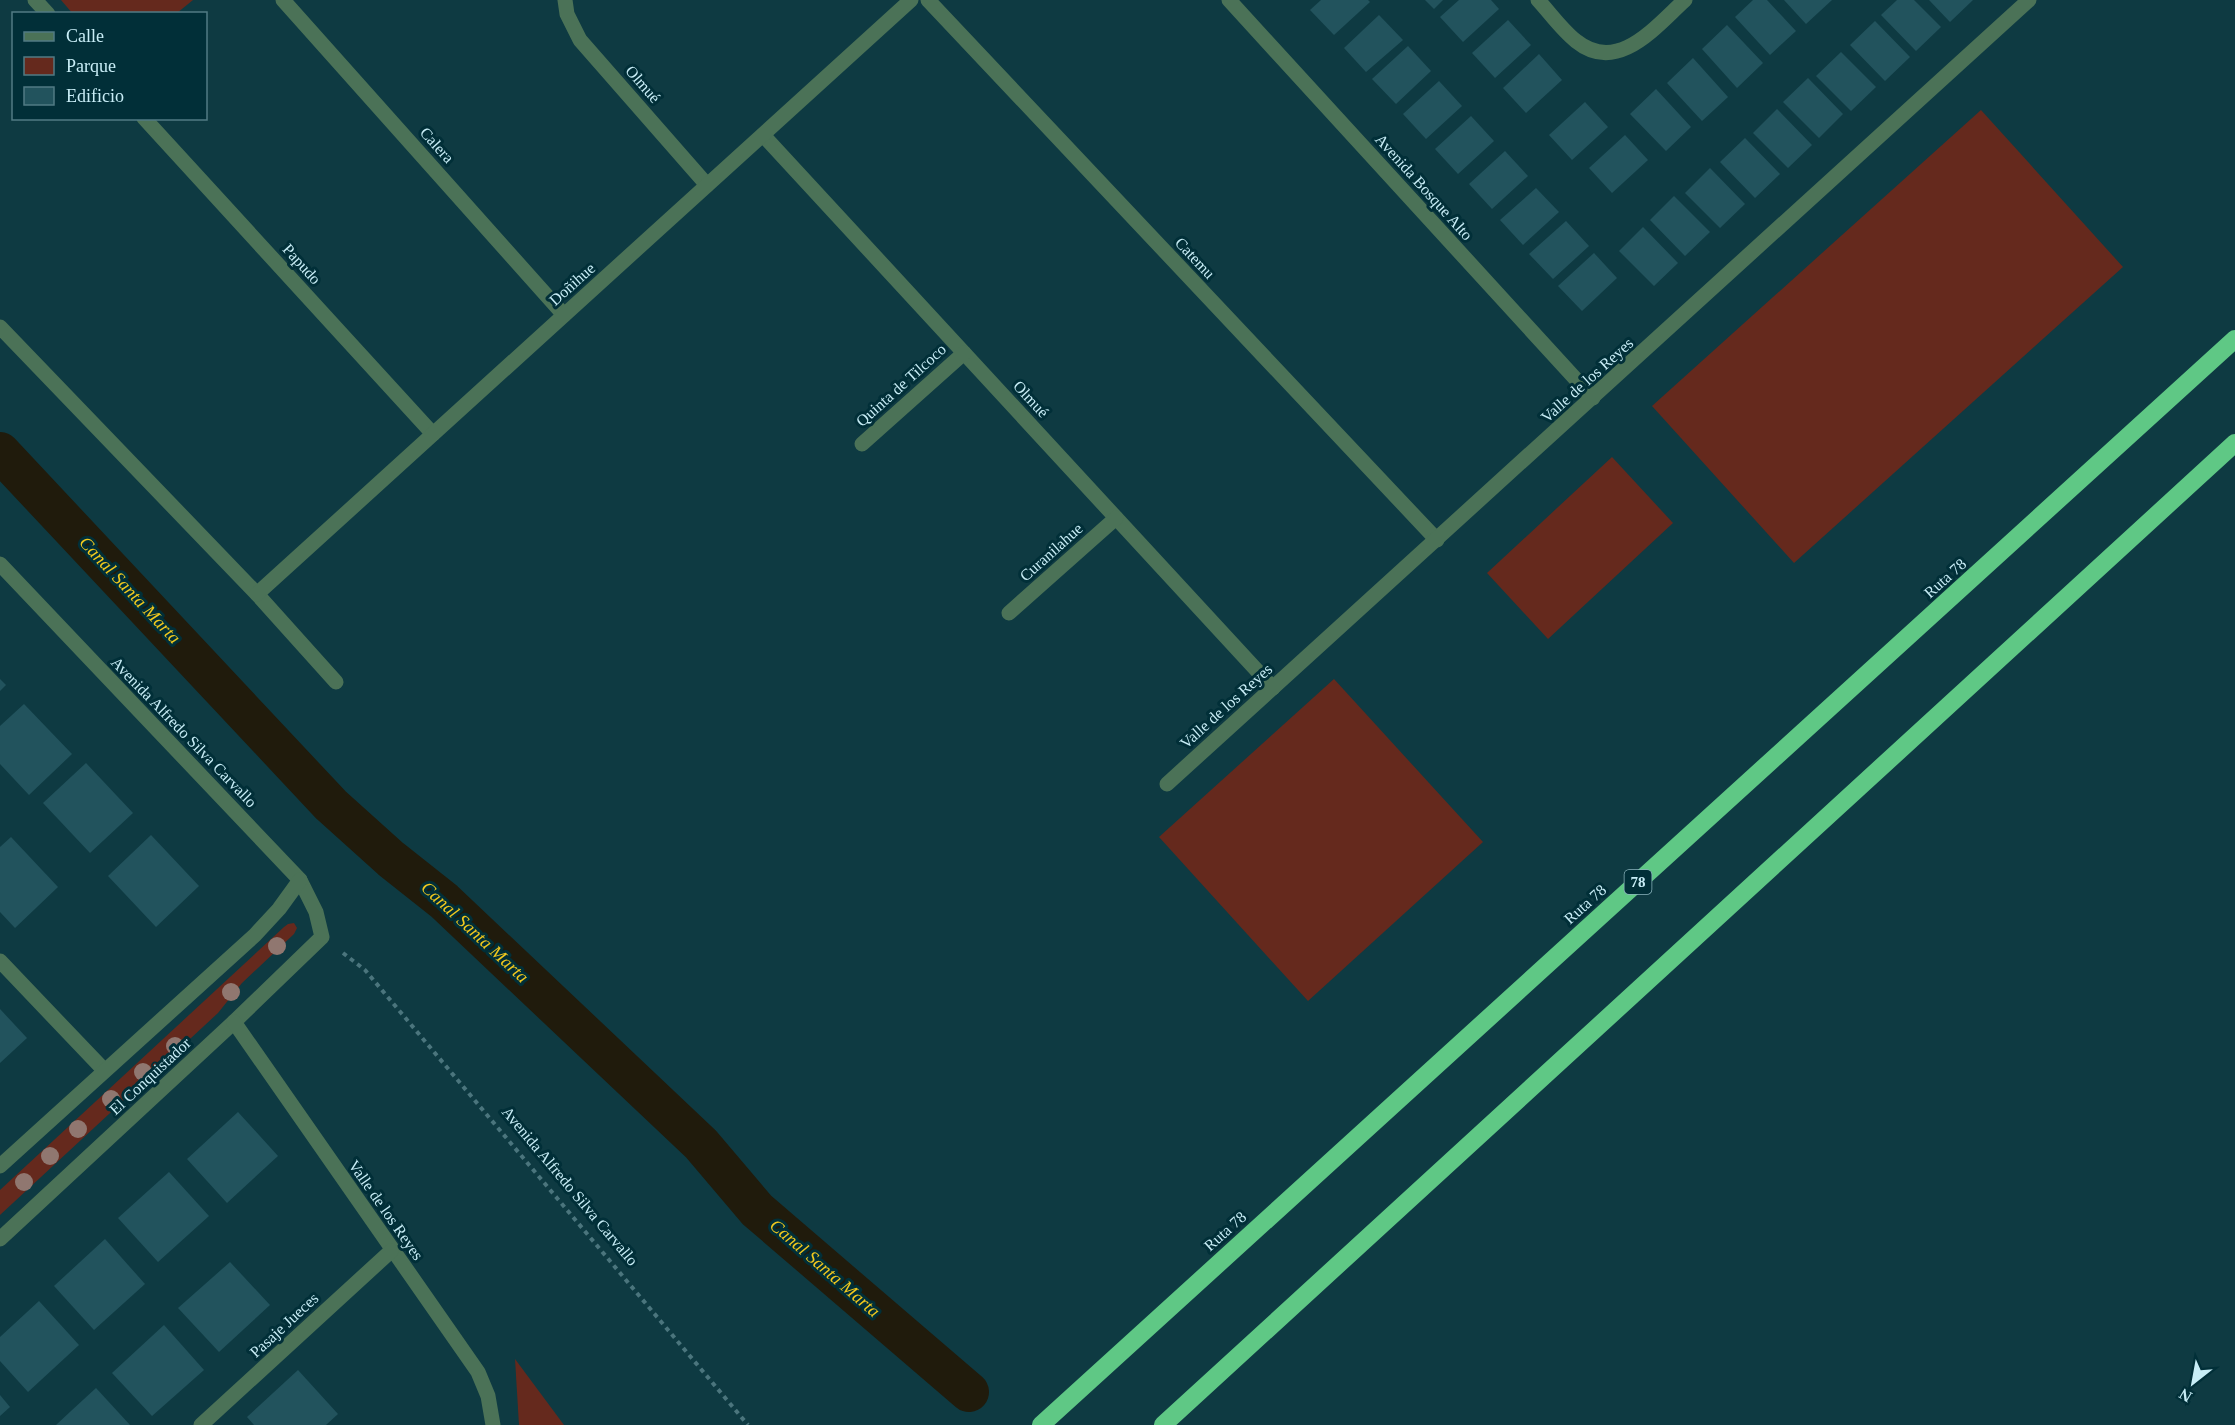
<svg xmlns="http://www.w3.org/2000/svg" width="2235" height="1425" font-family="Georgia,serif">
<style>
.green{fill:#65291d}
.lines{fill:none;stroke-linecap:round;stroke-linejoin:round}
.canal{stroke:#201b0c;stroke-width:40}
.building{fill:#22535d}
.path{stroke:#4b757d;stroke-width:4;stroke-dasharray:4.5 4.5;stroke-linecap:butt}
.minor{stroke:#4b7257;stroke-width:15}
.highway{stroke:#5fc885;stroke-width:18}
.tree{fill:#907770}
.labels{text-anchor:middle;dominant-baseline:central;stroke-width:6;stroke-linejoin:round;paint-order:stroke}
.shield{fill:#012f38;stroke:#8cb4bd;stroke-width:1.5}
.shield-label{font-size:15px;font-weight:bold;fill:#c8edf6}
.street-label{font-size:16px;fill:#c8edf6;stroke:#012f38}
.water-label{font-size:18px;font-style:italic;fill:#f0c81e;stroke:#012f38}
</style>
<rect width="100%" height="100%" fill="#0e3a42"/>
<g class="green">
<path d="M 61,0 L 193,0 L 177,13 L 73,14 Z"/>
<path d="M 1981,110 L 2123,267 L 1794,563 L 1652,406 Z"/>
<path d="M 1612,457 L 1673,523 L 1548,639 L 1487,573 Z"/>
<path d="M 1334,679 L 1483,842 L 1308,1001 L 1159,837 Z"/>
<path d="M 294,923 L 297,928 L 294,934 L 242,983 L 218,1013 L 0,1215 L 0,1190 L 284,927 L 288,924 Z"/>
<path d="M 515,1359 L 564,1425 L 519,1425 Z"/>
</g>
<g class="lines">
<path class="canal" d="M 0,452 L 331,805 L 391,859 L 444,901 L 701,1144 L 757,1210 L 969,1392"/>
</g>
<g class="building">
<path d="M 1321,0 L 1368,0 L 1370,2 L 1334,35 L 1310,10 Z"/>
<path d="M 1425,0 L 1443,0 L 1434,9 Z"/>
<path d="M 1459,0 L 1491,0 L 1499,9 L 1463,42 L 1440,17 Z"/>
<path d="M 1753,0 L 1767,0 L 1796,31 L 1770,55 L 1735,17 Z"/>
<path d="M 1784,0 L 1832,0 L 1806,24 Z"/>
<path d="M 1897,0 L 1914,0 L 1941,27 L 1916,51 L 1881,15 Z"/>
<path d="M 1929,0 L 1973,0 L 1950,22 Z"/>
<path d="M 1379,15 L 1403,40 L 1366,72 L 1344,48 Z"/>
<path d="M 1508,20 L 1531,45 L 1495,78 L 1472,53 Z"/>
<path d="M 1875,21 L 1910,57 L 1885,81 L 1850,45 Z"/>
<path d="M 1727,25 L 1763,63 L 1737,88 L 1702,49 Z"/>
<path d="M 1408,46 L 1431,71 L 1396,104 L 1372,79 Z"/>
<path d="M 1841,52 L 1876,87 L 1851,111 L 1816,76 Z"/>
<path d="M 1539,54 L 1562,80 L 1526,113 L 1503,88 Z"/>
<path d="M 1693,58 L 1728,97 L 1702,121 L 1667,83 Z"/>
<path d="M 1808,78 L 1843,114 L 1819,138 L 1783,102 Z"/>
<path d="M 1439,81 L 1462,106 L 1426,139 L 1403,114 Z"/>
<path d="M 1656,89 L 1691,127 L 1666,151 L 1630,114 Z"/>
<path d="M 1585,102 L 1608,127 L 1572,160 L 1549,135 Z"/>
<path d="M 1777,109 L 1812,145 L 1788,168 L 1753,133 Z"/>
<path d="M 1471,116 L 1494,141 L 1458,174 L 1435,149 Z"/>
<path d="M 1625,135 L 1648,160 L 1612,193 L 1589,168 Z"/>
<path d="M 1745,138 L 1780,174 L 1755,198 L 1720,162 Z"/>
<path d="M 1505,151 L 1528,176 L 1492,209 L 1469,184 Z"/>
<path d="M 1710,168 L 1745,204 L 1720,228 L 1685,193 Z"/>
<path d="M 1536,188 L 1559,212 L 1523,245 L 1500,220 Z"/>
<path d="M 1674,196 L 1710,232 L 1685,256 L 1650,220 Z"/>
<path d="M 1566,221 L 1589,246 L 1553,279 L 1529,254 Z"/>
<path d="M 1643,227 L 1678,263 L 1654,286 L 1619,251 Z"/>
<path d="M 1594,253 L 1617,278 L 1582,311 L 1558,286 Z"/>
<path d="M 0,679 L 6,685 L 0,691 Z"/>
<path d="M 24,704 L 72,754 L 29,795 L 0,764 L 0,726 Z"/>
<path d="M 86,763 L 133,813 L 90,853 L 43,803 Z"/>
<path d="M 151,835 L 199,886 L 156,927 L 108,876 Z"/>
<path d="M 11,837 L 58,887 L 15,928 L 0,912 L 0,847 Z"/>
<path d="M 0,1009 L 27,1038 L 0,1063 Z"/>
<path d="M 238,1112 L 278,1156 L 227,1203 L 187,1159 Z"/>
<path d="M 169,1172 L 209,1216 L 158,1262 L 118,1218 Z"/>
<path d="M 105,1239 L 145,1284 L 94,1330 L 54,1286 Z"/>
<path d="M 230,1262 L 270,1305 L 219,1352 L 178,1308 Z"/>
<path d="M 39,1301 L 79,1345 L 28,1392 L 0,1361 L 0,1337 Z"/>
<path d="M 164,1325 L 204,1370 L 152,1416 L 112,1373 Z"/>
<path d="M 298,1370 L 338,1414 L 326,1425 L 254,1425 L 247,1417 Z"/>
<path d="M 96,1388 L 130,1425 L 56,1425 L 71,1411 Z"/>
<path d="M 0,1395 L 10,1407 L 0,1416 Z"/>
</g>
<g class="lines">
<path class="path" d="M 343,953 L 365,970 L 748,1425"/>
<g class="minor">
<path d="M 35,0 L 48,14"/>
<path d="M 283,0 L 564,315"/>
<path d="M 565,0 L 567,14 L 580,40 L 707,185"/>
<path d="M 928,0 L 1437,540"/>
<path d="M 1229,0 L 1593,398"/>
<path d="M 1538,0 C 1550,13 1562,30 1576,41 C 1618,75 1656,26 1685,0"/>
<path d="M 144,118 L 433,434"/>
<path d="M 763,135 L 1273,688"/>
<path d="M 0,327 L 257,594 L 336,682"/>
<path d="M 862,444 L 964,353"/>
<path d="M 0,564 L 300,880 L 316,912 L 322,937 L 234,1022 L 0,1239"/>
<path d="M 257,594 L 911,0"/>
<path d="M 1009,613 L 1116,518"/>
<path d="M 1167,784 L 2029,0"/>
<path d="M 0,961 L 104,1070"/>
<path d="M 234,1022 L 478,1372 L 488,1396 L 493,1425"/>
<path d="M 0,1166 L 255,935 L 279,909 L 300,880"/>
<path d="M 201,1425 L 391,1251"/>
</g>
<g class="highway">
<path d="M 1041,1425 L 2235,339"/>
<path d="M 1163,1425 L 2235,443"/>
</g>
</g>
<g class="tree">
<circle cx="277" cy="946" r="9"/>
<circle cx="231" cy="992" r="9"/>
<circle cx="175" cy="1046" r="9"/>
<circle cx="143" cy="1072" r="9"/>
<circle cx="111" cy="1099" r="9"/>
<circle cx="78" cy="1129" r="9"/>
<circle cx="50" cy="1156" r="9"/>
<circle cx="24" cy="1182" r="9"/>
</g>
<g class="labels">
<rect class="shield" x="1624.5" y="870" width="27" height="24" rx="4.5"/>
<g class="shield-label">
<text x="1638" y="882">78</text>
</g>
<g class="street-label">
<text transform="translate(643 84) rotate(49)">Olmué</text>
<text transform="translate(437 145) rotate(48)">Calera</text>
<text transform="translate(1424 187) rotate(48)">Avenida Bosque Alto</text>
<text transform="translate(1195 258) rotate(47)">Catemu</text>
<text transform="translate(302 264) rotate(48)">Papudo</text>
<text transform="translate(572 284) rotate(-42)">Doñihue</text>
<text transform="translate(1587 380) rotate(-42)">Valle de los Reyes</text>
<text transform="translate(901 385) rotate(-42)">Quinta de Tilcoco</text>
<text transform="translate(1031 399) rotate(47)">Olmué</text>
<text transform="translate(1051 552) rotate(-42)">Curanilahue</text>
<text transform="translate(1945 578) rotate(-42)">Ruta 78</text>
<text transform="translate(1226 706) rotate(-42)">Valle de los Reyes</text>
<text transform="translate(184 732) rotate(46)">Avenida Alfredo Silva Carvallo</text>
<text transform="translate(1585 904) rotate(-42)">Ruta 78</text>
<text transform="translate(150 1076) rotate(-43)">El Conquistador</text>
<text transform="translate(570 1186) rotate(50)">Avenida Alfredo Silva Carvallo</text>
<text transform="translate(386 1210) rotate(55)">Valle de los Reyes</text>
<text transform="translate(1225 1231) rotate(-42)">Ruta 78</text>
<text transform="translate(284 1325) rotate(-43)">Pasaje Jueces</text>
</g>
<g class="water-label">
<text transform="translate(130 590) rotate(47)">Canal Santa Marta</text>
<text transform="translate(475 932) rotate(43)">Canal Santa Marta</text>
<text transform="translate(825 1268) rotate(41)">Canal Santa Marta</text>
</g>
</g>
<rect x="12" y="12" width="195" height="108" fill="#012f38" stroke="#517b84" stroke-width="1.5"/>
<rect x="24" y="32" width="30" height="9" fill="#4b7257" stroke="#517b84" stroke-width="1.5"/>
<text x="66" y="42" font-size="18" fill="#c8edf6">Calle</text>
<rect x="24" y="57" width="30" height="18" fill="#65291d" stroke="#517b84" stroke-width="1.5"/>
<text x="66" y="72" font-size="18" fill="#c8edf6">Parque</text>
<rect x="24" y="87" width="30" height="18" fill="#22535d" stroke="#517b84" stroke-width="1.5"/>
<text x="66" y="102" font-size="18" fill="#c8edf6">Edificio</text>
<g transform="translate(2193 1383) rotate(211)" stroke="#012f38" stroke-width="4.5" paint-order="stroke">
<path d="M0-4.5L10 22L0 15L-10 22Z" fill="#c8edf6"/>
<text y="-9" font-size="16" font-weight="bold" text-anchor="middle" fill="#c8edf6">N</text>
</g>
</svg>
